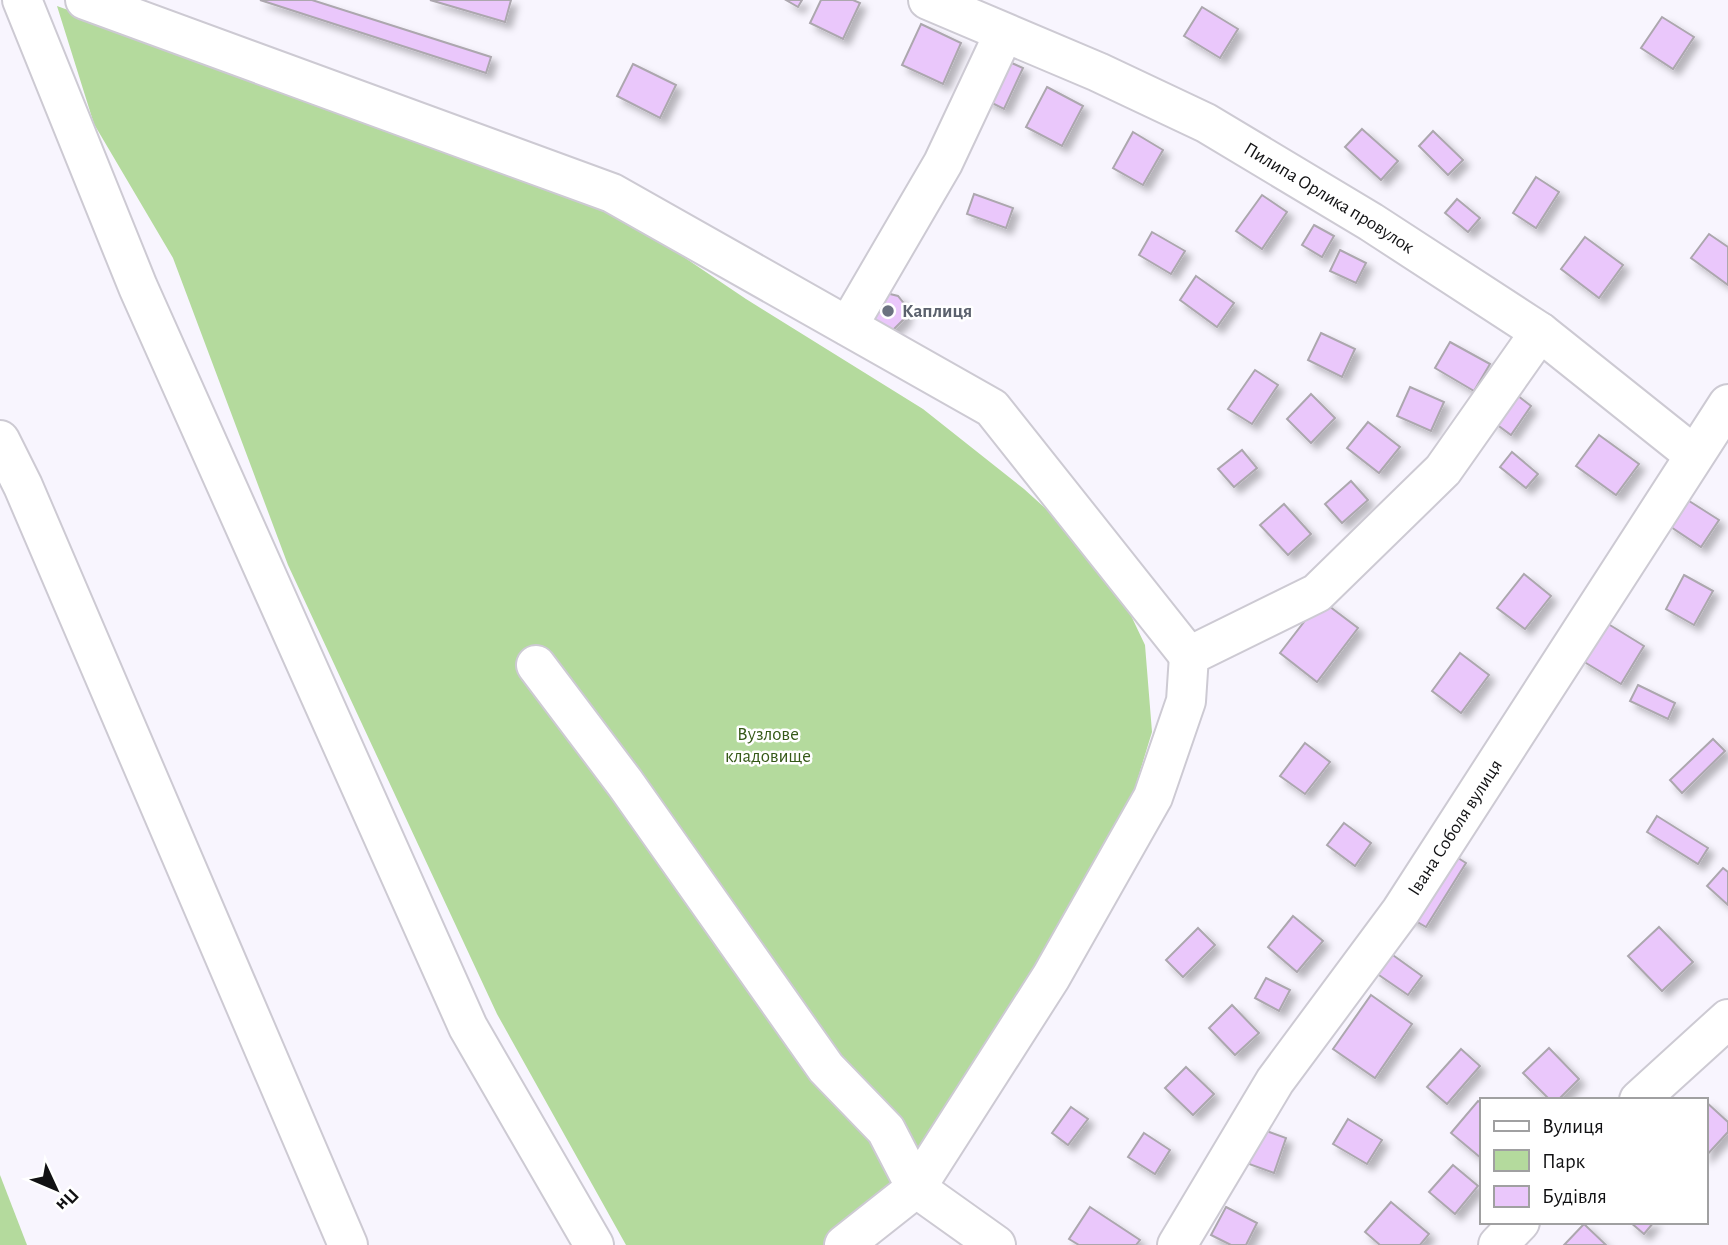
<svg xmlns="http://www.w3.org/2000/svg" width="1728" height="1245" font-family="'Alegreya Sans',sans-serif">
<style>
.green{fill:#b4da9d}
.building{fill:#eac7fb;stroke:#aca7ae;stroke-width:2;filter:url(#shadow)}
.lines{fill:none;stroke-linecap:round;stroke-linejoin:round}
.minor-casing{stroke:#cdcad3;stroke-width:42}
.minor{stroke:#fff;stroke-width:38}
.worship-dot{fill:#6b7280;stroke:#fff;stroke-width:2.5}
.labels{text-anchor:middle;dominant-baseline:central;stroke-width:5;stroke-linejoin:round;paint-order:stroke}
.street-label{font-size:19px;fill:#111113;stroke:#fff}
.worship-label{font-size:19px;font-weight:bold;fill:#5b616d;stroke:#fff;text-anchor:start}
.park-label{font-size:19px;fill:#355917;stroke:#fff}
</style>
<defs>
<filter id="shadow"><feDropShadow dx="6" dy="6" stdDeviation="3.5" flood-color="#0004"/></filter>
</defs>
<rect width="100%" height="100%" fill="#f8f5fe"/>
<g class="green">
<path d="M 57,6 L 608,206 L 746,299 L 923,409 L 1024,489 L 1106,563 L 1145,645 L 1152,732 L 1115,853 L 932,1163 L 834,1245 L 626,1245 L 497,1014 L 288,565 L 173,258 L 94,124 Z"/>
<path d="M 0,1175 L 27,1245 L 0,1245 Z"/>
</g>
<g class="building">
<path d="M 260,0 L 312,0 L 491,57 L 486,73 Z"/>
<path d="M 430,0 L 511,0 L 505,22 Z"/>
<path d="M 786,0 L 802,0 L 798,7 Z"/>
<path d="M 821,0 L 853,0 L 860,3 L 843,39 L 810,23 Z"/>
<path d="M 1202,7 L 1238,29 L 1220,58 L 1184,36 Z"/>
<path d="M 1662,17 L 1694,37 L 1673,69 L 1641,48 Z"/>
<path d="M 921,24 L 961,43 L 943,84 L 902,65 Z"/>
<path d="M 1005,60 L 1023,68 L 1004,109 L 986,100 Z"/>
<path d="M 633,64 L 676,85 L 660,118 L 617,96 Z"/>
<path d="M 1047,87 L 1083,106 L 1062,146 L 1026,127 Z"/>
<path d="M 1362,129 L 1398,161 L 1381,180 L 1345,147 Z"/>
<path d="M 1433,131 L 1463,160 L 1448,175 L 1419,146 Z"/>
<path d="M 1133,132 L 1163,150 L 1143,185 L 1113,168 Z"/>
<path d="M 1536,177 L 1559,192 L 1536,228 L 1513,213 Z"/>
<path d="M 974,194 L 1013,208 L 1006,228 L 967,214 Z"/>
<path d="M 1262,195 L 1287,212 L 1262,249 L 1236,231 Z"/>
<path d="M 1457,199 L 1480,218 L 1468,232 L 1445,213 Z"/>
<path d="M 1314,225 L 1334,236 L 1322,257 L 1302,245 Z"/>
<path d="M 1152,232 L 1185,251 L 1171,274 L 1139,255 Z"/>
<path d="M 1709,234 L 1728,247 L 1728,285 L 1691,258 Z"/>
<path d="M 1585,237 L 1623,265 L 1599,298 L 1561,269 Z"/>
<path d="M 1340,250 L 1366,263 L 1356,283 L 1330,271 Z"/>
<path d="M 1196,276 L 1234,303 L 1217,327 L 1180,300 Z"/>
<path d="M 886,293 L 898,296 L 906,306 L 905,318 L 893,330 L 887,330 L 870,316 Z"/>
<path d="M 1321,333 L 1355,349 L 1342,377 L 1308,360 Z"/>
<path d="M 1450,342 L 1490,364 L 1474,391 L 1435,368 Z"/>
<path d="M 1255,370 L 1278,385 L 1252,424 L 1228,409 Z"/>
<path d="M 1410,387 L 1444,402 L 1431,431 L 1397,416 Z"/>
<path d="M 1513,392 L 1531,406 L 1511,435 L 1492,421 Z"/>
<path d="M 1311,394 L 1335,418 L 1311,443 L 1287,419 Z"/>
<path d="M 1368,422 L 1400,447 L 1379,473 L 1347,448 Z"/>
<path d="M 1599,435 L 1639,464 L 1616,495 L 1576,466 Z"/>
<path d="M 1242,450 L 1257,468 L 1234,487 L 1218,469 Z"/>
<path d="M 1512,452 L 1538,474 L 1526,488 L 1500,467 Z"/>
<path d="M 1351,481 L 1368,500 L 1342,523 L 1325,504 Z"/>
<path d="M 1686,499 L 1719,520 L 1701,547 L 1668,525 Z"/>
<path d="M 1284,504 L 1311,534 L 1288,555 L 1260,525 Z"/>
<path d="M 1524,574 L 1551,596 L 1525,629 L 1497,608 Z"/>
<path d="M 1684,575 L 1713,591 L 1694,625 L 1666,609 Z"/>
<path d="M 1321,600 L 1358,628 L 1317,682 L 1280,653 Z"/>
<path d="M 1605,622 L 1644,646 L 1621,684 L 1581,660 Z"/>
<path d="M 1460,653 L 1489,675 L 1461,713 L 1432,691 Z"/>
<path d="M 1638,685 L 1675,703 L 1668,719 L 1630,701 Z"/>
<path d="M 1713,739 L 1725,751 L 1682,793 L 1670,780 Z"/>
<path d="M 1305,743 L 1330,762 L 1305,794 L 1280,776 Z"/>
<path d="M 1657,816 L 1708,848 L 1698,864 L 1647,832 Z"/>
<path d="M 1344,823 L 1371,843 L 1355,866 L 1327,845 Z"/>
<path d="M 1447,851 L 1466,863 L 1426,927 L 1407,916 Z"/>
<path d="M 1723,868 L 1728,872 L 1728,905 L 1707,886 Z"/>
<path d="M 1293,916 L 1323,941 L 1297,972 L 1268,947 Z"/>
<path d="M 1659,927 L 1693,962 L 1662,991 L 1628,956 Z"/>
<path d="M 1198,928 L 1215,945 L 1183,977 L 1166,960 Z"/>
<path d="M 1390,953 L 1422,976 L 1408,995 L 1376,973 Z"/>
<path d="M 1266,978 L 1290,990 L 1279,1011 L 1255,998 Z"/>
<path d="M 1371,995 L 1412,1024 L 1375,1078 L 1333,1049 Z"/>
<path d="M 1232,1005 L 1259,1033 L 1235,1055 L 1209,1028 Z"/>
<path d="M 1549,1048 L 1579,1079 L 1558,1100 L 1550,1100 L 1523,1073 Z"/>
<path d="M 1461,1049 L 1480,1066 L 1447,1104 L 1427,1087 Z"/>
<path d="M 1186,1067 L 1214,1094 L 1193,1115 L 1165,1088 Z"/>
<path d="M 1478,1101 L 1481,1103 L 1481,1158 L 1451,1133 Z"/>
<path d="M 1705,1101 L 1728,1122 L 1728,1132 L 1705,1157 Z"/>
<path d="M 1071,1107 L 1088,1119 L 1068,1145 L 1052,1133 Z"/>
<path d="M 1348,1119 L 1382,1140 L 1367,1164 L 1333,1144 Z"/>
<path d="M 1261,1129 L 1286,1138 L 1274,1173 L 1249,1164 Z"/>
<path d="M 1144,1133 L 1170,1150 L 1155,1174 L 1128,1157 Z"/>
<path d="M 1453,1165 L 1478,1186 L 1455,1214 L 1429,1192 Z"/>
<path d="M 1391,1202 L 1429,1234 L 1420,1245 L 1380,1245 L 1365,1232 Z"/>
<path d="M 1090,1207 L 1140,1240 L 1136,1245 L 1079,1245 L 1069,1239 Z"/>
<path d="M 1226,1207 L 1257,1223 L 1246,1245 L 1231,1245 L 1211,1235 Z"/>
<path d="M 1630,1222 L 1654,1222 L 1644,1234 Z"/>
<path d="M 1584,1224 L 1606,1245 L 1564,1245 Z"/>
</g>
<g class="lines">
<g class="minor-casing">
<g id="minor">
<path d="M 22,0 L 138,287 L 468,1027 L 594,1245"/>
<path d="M 85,0 L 612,193 L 992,408 L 1189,656"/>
<path id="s1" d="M 928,0 L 1098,72 L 1206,123 L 1371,222 L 1540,332 L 1694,455"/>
<path d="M 848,326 L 943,163 L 997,48 L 999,32"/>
<path d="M 0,440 L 23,486 L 348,1245"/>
<path d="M 536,665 L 625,783 L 826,1068 L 886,1130 L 916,1188 L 996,1245"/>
<path d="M 1639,1100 L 1728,1019"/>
<path d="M 844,1245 L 916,1188 L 1051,977 L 1153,797 L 1186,701 L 1189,656 L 1317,593 L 1443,470 L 1540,332"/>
<path id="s2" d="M 1177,1245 L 1275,1081 L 1401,911 L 1728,404"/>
<path d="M 1498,1245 L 1520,1222"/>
</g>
</g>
<use href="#minor" class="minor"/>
</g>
<circle class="worship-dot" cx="888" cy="311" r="7"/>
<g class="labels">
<g class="street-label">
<text stroke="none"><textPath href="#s1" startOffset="448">Пилипа Орлика провулок</textPath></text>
<text stroke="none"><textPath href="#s2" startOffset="502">Івана Соболя вулиця</textPath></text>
</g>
<g class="worship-label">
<text x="902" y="311">Каплиця</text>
</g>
<g class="park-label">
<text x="768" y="734">Вузлове<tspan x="768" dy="22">кладовище</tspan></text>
</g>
</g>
<rect x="1480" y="1098" width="228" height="126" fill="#ffffff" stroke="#a0a0a1" stroke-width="2"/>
<rect x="1494" y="1121" width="35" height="10" fill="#ffffff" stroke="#a0a0a1" stroke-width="2"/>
<text x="1542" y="1133" font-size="21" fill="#111113">Вулиця</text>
<rect x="1494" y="1150" width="35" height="21" fill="#b4da9d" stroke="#a0a0a1" stroke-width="2"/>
<text x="1542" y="1168" font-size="21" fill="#111113">Парк</text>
<rect x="1494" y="1186" width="35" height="21" fill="#eac7fb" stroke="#a0a0a1" stroke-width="2"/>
<text x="1542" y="1203" font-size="21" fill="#111113">Будівля</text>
<g transform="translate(56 1189) rotate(134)" stroke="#ffffff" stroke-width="5" paint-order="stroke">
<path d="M0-5L12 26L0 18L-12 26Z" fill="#111113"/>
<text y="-10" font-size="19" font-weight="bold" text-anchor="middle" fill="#111113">Пн</text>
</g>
</svg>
